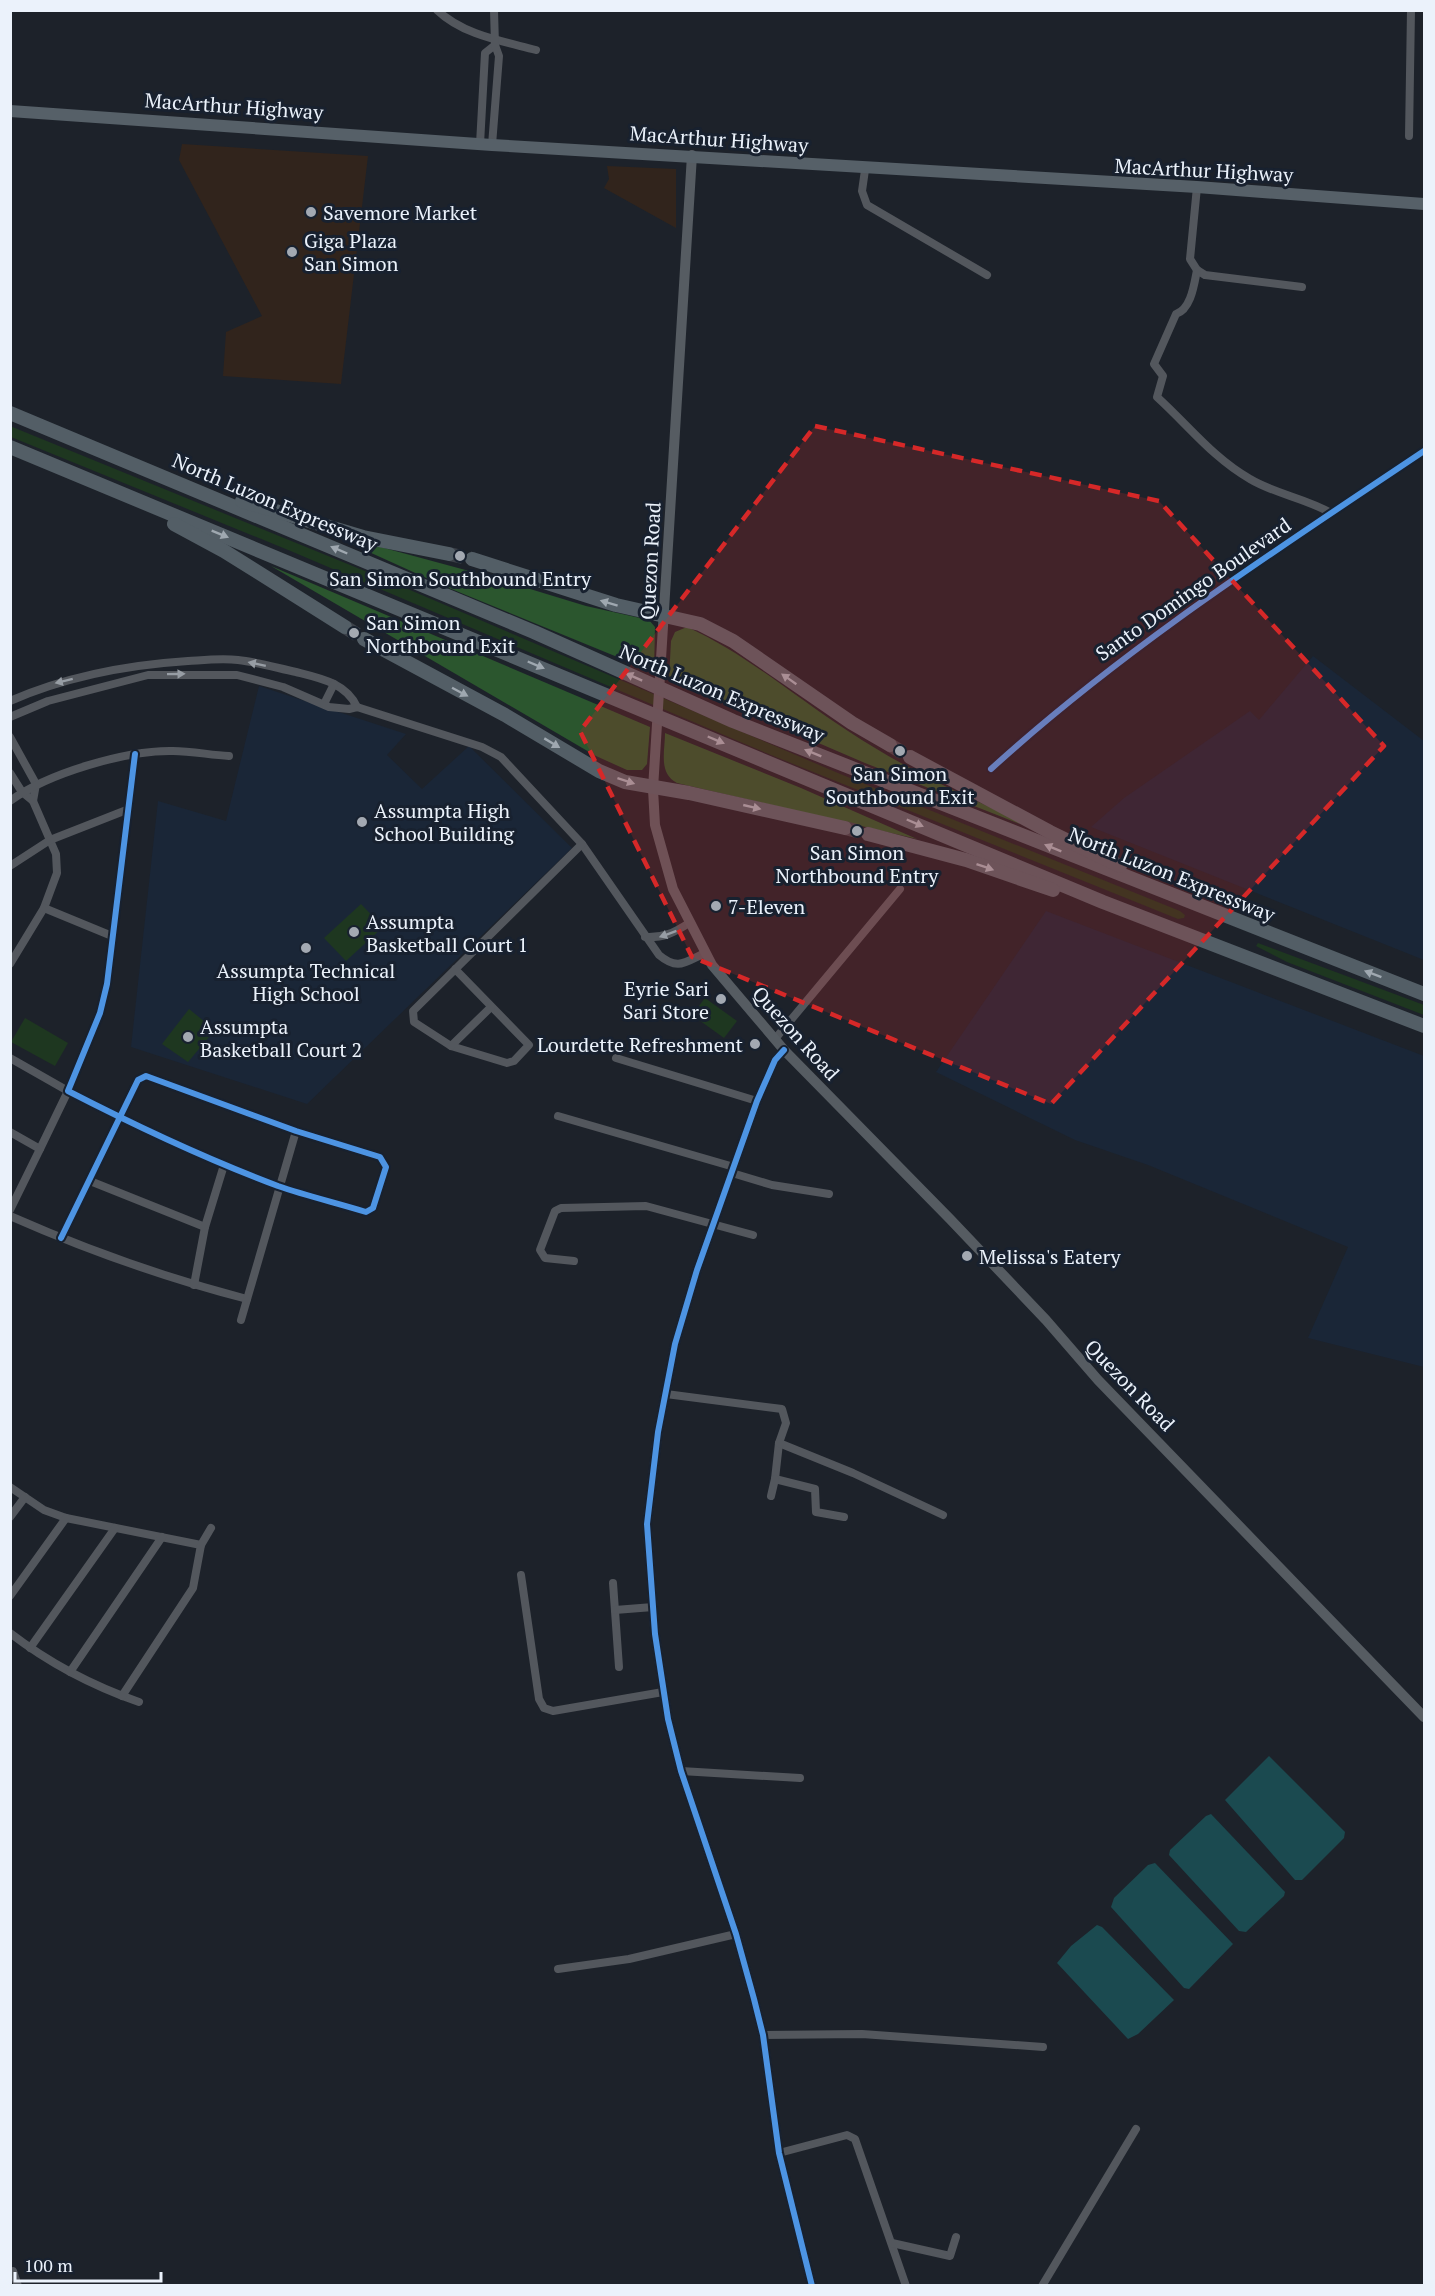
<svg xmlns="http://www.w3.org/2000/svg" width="1435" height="2296" font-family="'PT Serif',serif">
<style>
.commercial{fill:#31241c}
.built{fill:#1a2637}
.green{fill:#1e3720}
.forest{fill:#2b562e}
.water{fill:#1b4a50}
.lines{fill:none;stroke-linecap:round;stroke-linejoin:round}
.motorway-tunnel{stroke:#3c4149;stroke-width:14;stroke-dasharray:14 7;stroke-linecap:butt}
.minor{stroke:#53575d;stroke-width:8}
.tertiary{stroke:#53575d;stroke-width:9}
.secondary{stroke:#565c62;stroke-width:10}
.trunk{stroke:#566068;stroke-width:12}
.motorway{stroke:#535e66;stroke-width:14}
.cycleway-casing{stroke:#18212f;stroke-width:10}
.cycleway{stroke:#4d94e3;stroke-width:6}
.oneway{fill:#9fa8b0}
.oneway2{fill:#979da4}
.marked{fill:#d62828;fill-opacity:0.2;stroke:#d62828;stroke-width:4.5;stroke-dasharray:12 8;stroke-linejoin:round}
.poi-dot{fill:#a3a9b2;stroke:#18212f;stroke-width:2}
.labels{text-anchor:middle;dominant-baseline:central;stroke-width:6;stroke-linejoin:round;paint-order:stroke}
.street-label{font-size:20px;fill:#ebf2fb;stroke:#18212f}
.poi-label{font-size:20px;fill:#ebf2fb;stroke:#18212f;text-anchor:start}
</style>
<rect width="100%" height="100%" fill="#1d222a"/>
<g class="commercial">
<path d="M 182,144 L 368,156 L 341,384 L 223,376 L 226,332 L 262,316 L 179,160 Z"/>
<path d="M 607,166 L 676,169 L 676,228 L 604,188 L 609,179 Z"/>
</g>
<g class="built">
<path d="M 1313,656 L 1424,741 L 1424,960 L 1091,827 L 1124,798 L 1250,711 L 1259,720 Z"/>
<path d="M 259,686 L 406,734 L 387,755 L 422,789 L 469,746 L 572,848 L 307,1104 L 131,1047 L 158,801 L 226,821 Z"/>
<path d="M 1046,911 L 1424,1056 L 1424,1367 L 1308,1338 L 1348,1247 L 1148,1165 L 1075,1140 L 936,1072 Z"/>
</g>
<g class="green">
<path d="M 10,426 L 382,578 L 838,773 L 1180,911 L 1185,915 L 1184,918 L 1178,919 L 771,755 L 293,552 L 11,437 Z"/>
<path d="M 361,904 L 383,927 L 346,961 L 324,938 Z"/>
<path d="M 1258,943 L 1424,1005 L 1424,1015 L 1287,962 L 1256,946 Z"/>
<path d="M 705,998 L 737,1021 L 724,1038 L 692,1015 Z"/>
<path d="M 189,1009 L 215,1030 L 188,1062 L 162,1044 Z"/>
<path d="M 25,1018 L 68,1043 L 55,1066 L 11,1042 Z"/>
</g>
<g class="forest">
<path d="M 325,532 L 484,575 L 586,606 L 649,620 L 655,627 L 654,672 L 444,586 Z"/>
<path d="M 271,566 L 650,727 L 647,764 L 642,770 L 627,770 L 596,756 Z"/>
<path d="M 687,627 C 745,653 795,697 848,731 C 899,765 954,791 1009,816 L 1020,824 L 865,763 L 669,679 L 671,641 L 675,632 Z"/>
<path d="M 665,733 L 801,788 L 917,839 L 677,783 C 658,773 665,751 665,733 Z"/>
</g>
<g class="water">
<path d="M 1269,1756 L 1345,1832 L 1344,1838 L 1302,1880 L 1295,1880 L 1225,1800 Z"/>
<path d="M 1211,1814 L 1285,1892 L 1284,1896 L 1246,1932 L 1239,1931 L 1169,1855 L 1170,1850 L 1206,1816 Z"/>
<path d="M 1155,1863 L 1233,1944 L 1189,1989 L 1184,1988 L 1111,1907 L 1114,1898 L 1148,1865 Z"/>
<path d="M 1097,1925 L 1102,1927 L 1174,2000 L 1138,2034 L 1128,2039 L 1057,1963 L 1071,1946 Z"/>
</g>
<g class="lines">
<g class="motorway-tunnel">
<path d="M 449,554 L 472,559"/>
<path d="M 345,627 L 364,639"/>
<path d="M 890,745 L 910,757"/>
<path d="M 845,828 L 868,834"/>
</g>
<g class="minor">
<path d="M 437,10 C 463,35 502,41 536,50"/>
<path d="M 1409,136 L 1411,10"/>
<path d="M 480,144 L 485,53 L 495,45"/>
<path d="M 492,145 L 499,56 L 495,45 L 494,10"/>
<path d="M 865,170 L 862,191 L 867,205 L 987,275"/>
<path d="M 1197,187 L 1190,259 L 1197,270 L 1205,275 L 1302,287"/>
<path d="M 1197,270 C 1194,285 1191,309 1176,314 L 1154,364 L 1163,376 L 1157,397 C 1188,425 1213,458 1250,479 C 1275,494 1305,498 1331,513"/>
<path d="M 10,701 C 67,676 126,665 188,661 C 204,660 222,658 238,660 C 257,662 277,668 296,672 C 320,678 346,683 357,707"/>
<path d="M 324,704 L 334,684"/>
<path d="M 10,717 L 48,701 L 148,675 L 237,675 L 283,687 L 329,707 L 349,709 L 357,707 L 482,747 L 501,757 L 582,844 L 659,955 C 678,971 685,962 705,953"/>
<path d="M 10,737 L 36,784 L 33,801 L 56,854 L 57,873 L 44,908 L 10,964"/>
<path d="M 991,769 C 1125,647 1275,551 1424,451"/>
<path d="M 10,773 L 22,792 L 33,801"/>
<path d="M 10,801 C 48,773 127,750 173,751 C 192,751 210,755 229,756"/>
<path d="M 10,866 L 50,840 L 129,809"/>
<path d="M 44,908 L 112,936"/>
<path d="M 645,937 C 663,938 674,933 689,923"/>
<path d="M 455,969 L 529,1045 L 514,1061 L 507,1063 L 451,1046 L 414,1022 L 413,1011 L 582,844"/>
<path d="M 775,1039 L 900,889"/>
<path d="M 451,1046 L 491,1007"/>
<path d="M 10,1058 L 68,1091 L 40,1149 L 10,1132"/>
<path d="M 616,1058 L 757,1101"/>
<path d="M 558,1116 L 734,1167"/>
<path d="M 732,1173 L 772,1185 L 829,1194"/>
<path d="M 90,1181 L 205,1227"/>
<path d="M 10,1210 L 40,1149"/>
<path d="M 10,1216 C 87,1250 166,1278 247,1299"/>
<path d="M 61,1238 L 138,1080 L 146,1076 L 296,1131 L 380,1157 L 386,1167 L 373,1208 L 366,1212 C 337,1203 307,1196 278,1186 C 206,1159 136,1126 68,1091 L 100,1013 L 107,984 L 135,754"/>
<path d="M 574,1261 L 545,1258 L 540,1250 L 555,1211 L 561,1208 L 646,1206 L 753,1235"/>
<path d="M 194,1285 L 205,1227 L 224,1165"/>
<path d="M 241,1320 L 296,1131"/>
<path d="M 666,1394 L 782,1409 L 786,1423 L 779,1443 L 775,1479 L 815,1489 L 816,1512 L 844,1517"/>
<path d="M 779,1443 L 853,1473 L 943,1515"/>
<path d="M 10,1487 L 44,1510 L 66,1518 L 201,1545"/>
<path d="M 771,1496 L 775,1479"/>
<path d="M 10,1517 L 25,1497"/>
<path d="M 521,1575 L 539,1699 L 544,1708 L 553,1711 L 663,1692"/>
<path d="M 613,1583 L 619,1667"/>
<path d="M 10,1596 L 66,1518"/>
<path d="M 615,1610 L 653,1607"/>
<path d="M 10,1633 C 49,1663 93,1686 139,1702"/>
<path d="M 30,1648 L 115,1528"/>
<path d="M 70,1672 L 162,1537"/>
<path d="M 122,1696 L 193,1588 L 201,1545 L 211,1528"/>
<path d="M 681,1771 L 800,1778"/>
<path d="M 558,1969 L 629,1959 L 736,1934"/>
<path d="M 763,2035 L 862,2034 L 1043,2047"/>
<path d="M 779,2153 L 847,2135 L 855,2139 L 906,2286"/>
<path d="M 892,2243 L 950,2256 L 956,2237"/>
<path d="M 13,2271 L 18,2286"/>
<path d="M 1042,2286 L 1136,2129"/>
</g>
<path class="tertiary" d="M 784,1050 L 775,1060 L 757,1101 L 697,1270 L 675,1344 L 658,1432 L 647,1524 L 655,1634 L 668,1719 L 681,1771 L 736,1934 L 754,1999 L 763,2035 L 779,2153 L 812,2286"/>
<path class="secondary" d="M 692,155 L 653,789 L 655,825 L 673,889 L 712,965 L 784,1050 L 950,1219 L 1046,1320 L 1098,1380 L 1424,1717"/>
<path class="trunk" d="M 10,111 L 492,145 L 1197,187 L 1424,204"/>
<g class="motorway">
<path d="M 10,413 L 534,632 L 733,721 L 1424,994"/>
<path d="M 10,447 L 1103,902 L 1424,1026"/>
<path d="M 242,501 L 363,537 L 449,554"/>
<path d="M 174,524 L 224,551 L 345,627"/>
<path d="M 472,559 L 616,605 L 700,624 L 733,641 L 852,723 L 890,745"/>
<path d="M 364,639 L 505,715 L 599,771 L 625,782 L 689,793 L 845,828"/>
<path d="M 910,757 L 1050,832 L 1120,866"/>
<path d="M 868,834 L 966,860 L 1053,890"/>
</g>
<g class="cycleway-casing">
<g id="cycleway">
<path d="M 991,769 C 1125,647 1275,551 1424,451"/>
<path d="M 784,1050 L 775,1060 L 757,1101 L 697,1270 L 675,1344 L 658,1432 L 647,1524 L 655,1634 L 668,1719 L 681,1771 L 736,1934 L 754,1999 L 763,2035 L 779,2153 L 812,2286"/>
<path d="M 61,1238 L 138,1080 L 146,1076 L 296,1131 L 380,1157 L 386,1167 L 373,1208 L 366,1212 C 337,1203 307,1196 278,1186 C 206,1159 136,1126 68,1091 L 100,1013 L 107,984 L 135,754"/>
</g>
</g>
<use href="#cycleway" class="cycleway"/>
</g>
<defs><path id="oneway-solid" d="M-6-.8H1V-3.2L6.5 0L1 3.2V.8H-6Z" transform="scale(1.5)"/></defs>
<g class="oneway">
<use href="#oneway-solid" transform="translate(220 534) rotate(22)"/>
<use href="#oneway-solid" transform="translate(339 550) rotate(-157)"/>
<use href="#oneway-solid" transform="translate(609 603) rotate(-163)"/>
<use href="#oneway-solid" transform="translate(536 665) rotate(23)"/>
<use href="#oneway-solid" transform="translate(634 677) rotate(-156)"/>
<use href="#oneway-solid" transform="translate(789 679) rotate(-145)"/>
<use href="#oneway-solid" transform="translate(460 692) rotate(28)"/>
<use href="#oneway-solid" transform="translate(716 740) rotate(23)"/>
<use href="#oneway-solid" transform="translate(552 743) rotate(31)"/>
<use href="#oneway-solid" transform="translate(813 753) rotate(-158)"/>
<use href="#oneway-solid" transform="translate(626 781) rotate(18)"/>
<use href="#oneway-solid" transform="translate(752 807) rotate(13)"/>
<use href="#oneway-solid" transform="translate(915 823) rotate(23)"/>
<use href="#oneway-solid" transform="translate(1053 848) rotate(-158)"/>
<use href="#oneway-solid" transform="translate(985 867) rotate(19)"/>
<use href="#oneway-solid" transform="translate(1373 974) rotate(-159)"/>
</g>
<g class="oneway2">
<use href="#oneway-solid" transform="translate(257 664) rotate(-168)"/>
<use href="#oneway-solid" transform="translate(176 674) rotate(-1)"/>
<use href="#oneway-solid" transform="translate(64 681) rotate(166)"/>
<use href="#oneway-solid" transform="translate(668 934) rotate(160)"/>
</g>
<path class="marked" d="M 815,426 L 1159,501 L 1384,746 L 1051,1104 L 692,957 L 580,731 Z"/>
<g class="poi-dot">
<circle cx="311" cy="212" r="6"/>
<circle cx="292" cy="252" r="6"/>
<circle cx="460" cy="556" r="6"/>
<circle cx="354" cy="633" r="6"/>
<circle cx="900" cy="751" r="6"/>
<circle cx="362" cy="822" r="6"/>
<circle cx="857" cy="831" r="6"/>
<circle cx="716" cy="906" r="6"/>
<circle cx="354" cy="932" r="6"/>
<circle cx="306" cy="948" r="6"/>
<circle cx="721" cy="999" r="6"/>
<circle cx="188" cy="1037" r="6"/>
<circle cx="755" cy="1044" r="6"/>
<circle cx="967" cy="1256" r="6"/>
</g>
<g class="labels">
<g class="street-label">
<text transform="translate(234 106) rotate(4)">MacArthur Highway</text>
<text transform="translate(719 139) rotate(4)">MacArthur Highway</text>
<text transform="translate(1204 170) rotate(3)">MacArthur Highway</text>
<text transform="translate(275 502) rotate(23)">North Luzon Expressway</text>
<text transform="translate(650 561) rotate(-87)">Quezon Road</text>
<text transform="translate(1193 589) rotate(-35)">Santo Domingo Boulevard</text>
<text transform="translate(722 693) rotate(23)">North Luzon Expressway</text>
<text transform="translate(1172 874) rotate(22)">North Luzon Expressway</text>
<text transform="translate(796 1033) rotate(48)">Quezon Road</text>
<text transform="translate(1130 1385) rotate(46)">Quezon Road</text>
</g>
<g class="poi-label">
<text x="323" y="212">Savemore Market</text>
<text x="304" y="240">Giga Plaza<tspan x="304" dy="23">San Simon</tspan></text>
<text x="460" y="578" text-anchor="middle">San Simon Southbound Entry</text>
<text x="366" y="622">San Simon<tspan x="366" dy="23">Northbound Exit</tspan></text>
<text x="900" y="773" text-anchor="middle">San Simon<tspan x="900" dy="23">Southbound Exit</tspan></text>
<text x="374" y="810">Assumpta High<tspan x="374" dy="23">School Building</tspan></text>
<text x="857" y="852" text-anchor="middle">San Simon<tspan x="857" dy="23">Northbound Entry</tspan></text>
<text x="728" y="906">7-Eleven</text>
<text x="366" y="921">Assumpta<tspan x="366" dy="23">Basketball Court 1</tspan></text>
<text x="306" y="970" text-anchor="middle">Assumpta Technical<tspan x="306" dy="23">High School</tspan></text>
<text x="709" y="988" text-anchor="end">Eyrie Sari<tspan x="709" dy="23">Sari Store</tspan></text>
<text x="200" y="1026">Assumpta<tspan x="200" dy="23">Basketball Court 2</tspan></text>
<text x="743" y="1044" text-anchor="end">Lourdette Refreshment</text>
<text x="979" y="1256">Melissa's Eatery</text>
</g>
</g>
<rect width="1435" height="2296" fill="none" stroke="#ebf2fb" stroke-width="24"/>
<path d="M15 2272v9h146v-9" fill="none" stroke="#ebf2fb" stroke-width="3"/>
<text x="24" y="2272" font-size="18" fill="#ebf2fb" stroke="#18212f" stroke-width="4.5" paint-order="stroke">100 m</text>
</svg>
